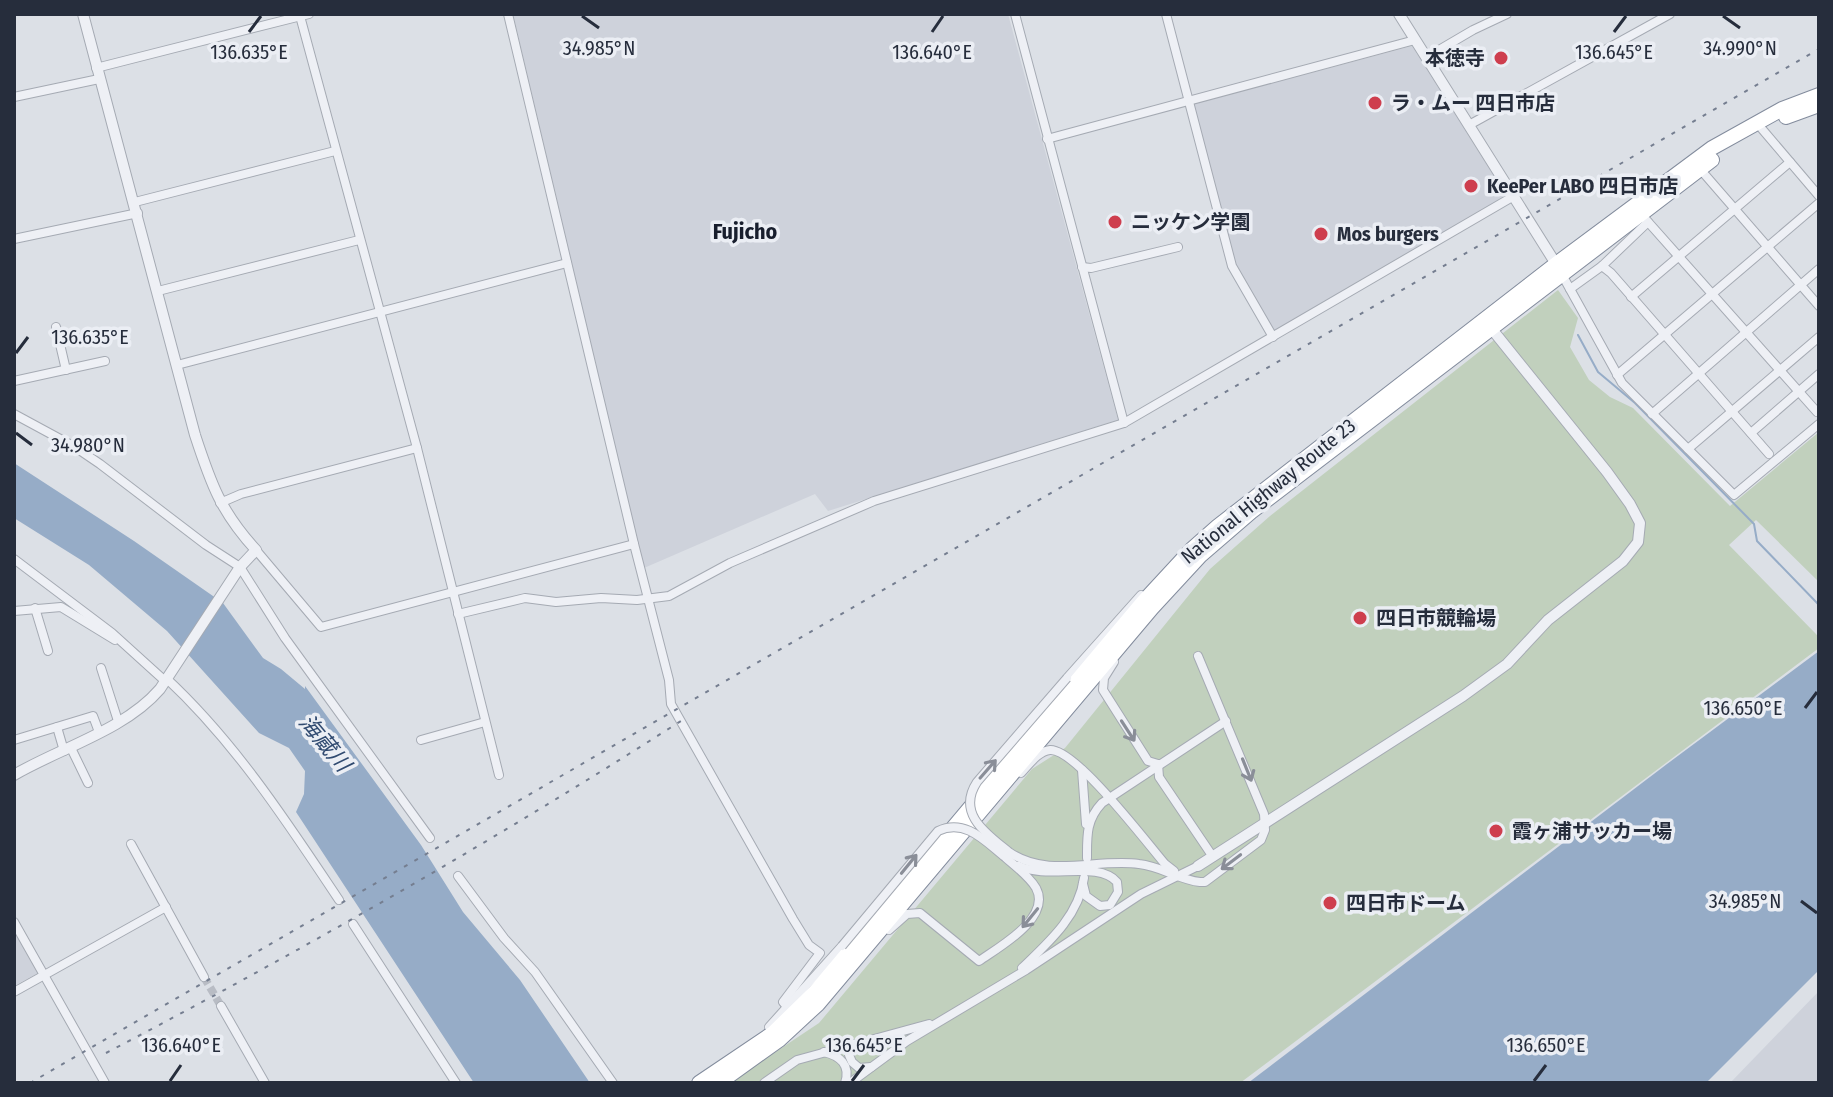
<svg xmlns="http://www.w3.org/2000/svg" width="1833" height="1097" font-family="'Fira Sans Condensed','Noto Sans JP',sans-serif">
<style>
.built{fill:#ced2db}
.green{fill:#c1d0bd}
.water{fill:#96acc7}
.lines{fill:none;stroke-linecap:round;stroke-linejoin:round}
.stream{stroke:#96acc7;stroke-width:2}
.minor-tunnel{stroke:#b8bcc4;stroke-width:8;stroke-dasharray:8 4;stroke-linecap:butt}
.minor-casing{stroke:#a5aab3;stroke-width:10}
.tertiary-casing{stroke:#a5aab3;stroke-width:12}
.trunk-casing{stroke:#838c9d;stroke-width:16}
.minor{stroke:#eef0f5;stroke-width:8}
.tertiary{stroke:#eef0f5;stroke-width:10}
.trunk{stroke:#fff;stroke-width:14}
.rail{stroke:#757e90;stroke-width:2;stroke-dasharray:4 8;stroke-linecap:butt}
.minor-bridge-casing{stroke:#a5aab3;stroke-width:10;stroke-linecap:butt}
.minor-bridge{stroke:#eef0f5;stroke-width:8}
.oneway{stroke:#8a8e98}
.ticks{fill:none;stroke:#262d3c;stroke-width:3}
.poi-dot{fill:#ce3e4e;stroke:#ebeef4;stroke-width:3}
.labels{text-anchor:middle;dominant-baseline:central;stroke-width:7;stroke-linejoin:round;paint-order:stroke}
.poi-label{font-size:20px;font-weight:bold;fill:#262d3c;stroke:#ebeef4;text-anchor:start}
.street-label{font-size:20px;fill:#262d3c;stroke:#ebeef4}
.neighbourhood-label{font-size:22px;font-weight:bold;fill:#181e2d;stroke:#ebeef4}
.water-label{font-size:22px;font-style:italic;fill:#304a70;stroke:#ebeef4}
.ticks-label{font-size:20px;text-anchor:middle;fill:#262d3c;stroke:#ebeef4;stroke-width:7;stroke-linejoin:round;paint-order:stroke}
</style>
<rect width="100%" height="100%" fill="#dce0e6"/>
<g class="built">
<path d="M 513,14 L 1008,14 L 1118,420 L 828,511 L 815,494 L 644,568 Z"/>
<path d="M 1412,46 L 1508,198 L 1273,332 L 1233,263 L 1194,104 Z"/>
<path d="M 14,930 L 38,973 L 14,986 Z"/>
<path d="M 1819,991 L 1819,1083 L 1730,1083 Z"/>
</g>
<path class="green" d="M 1558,290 L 1578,318 L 1570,347 L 1589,380 L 1610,397 L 1633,408 L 1730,506 L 1819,432 L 1819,582 L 1756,520 L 1729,545 L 1816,634 L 1819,638 L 1819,648 L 1240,1083 L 729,1083 L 819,1023 L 1032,769 L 1065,748 L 1210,569 L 1270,516 Z"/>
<g class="water">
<path d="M 14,463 L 134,541 L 223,603 L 263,658 L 281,669 L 305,689 L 305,686 L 421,845 L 463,912 L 520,980 L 590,1083 L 474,1083 L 296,812 L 304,794 L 305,771 L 289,748 L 259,733 L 167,631 L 89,565 L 14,518 Z"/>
<path d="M 1819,651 L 1819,970 L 1706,1083 L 1248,1083 L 1667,764 Z"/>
</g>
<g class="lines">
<path class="stream" d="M 1578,335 L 1598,372 L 1635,403 L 1754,524 L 1757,541 L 1819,605"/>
<path class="minor-tunnel" d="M 204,977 L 221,1006"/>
<g class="minor-casing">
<g id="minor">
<path d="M 508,14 L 634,544 L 669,680 L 671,704 L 793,919 L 809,945 L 820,953 L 783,1002 L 788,1008"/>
<path d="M 1015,14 L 1124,423"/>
<path d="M 1166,14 L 1232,266 L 1273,337"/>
<path d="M 300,16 L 417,448 L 499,775"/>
<path d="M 1427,57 L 1473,30 L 1507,14"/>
<path d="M 96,68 L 309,14"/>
<path d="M 14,97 L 99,79"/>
<path d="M 1469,125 L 1670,14"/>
<path d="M 1762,129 L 1819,196"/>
<path d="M 1047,139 L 1415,40"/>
<path d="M 1700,169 L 1819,306"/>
<path d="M 135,202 L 335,151"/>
<path d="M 1641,214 L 1817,412"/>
<path d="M 14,239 L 138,213"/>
<path d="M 1602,266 L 1611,273 L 1769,454"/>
<path d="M 1082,267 L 1091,268 L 1178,247"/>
<path d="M 1560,271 L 1622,383 L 1734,495 L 1819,424"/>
<path d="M 1570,289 L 1602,266 L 1648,222"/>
<path d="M 158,291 L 359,240"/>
<path d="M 1631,297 L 1790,162"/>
<path d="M 56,327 L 66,370"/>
<path d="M 177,365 L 567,263"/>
<path d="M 1617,375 L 1819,203"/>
<path d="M 14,381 L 105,361"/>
<path d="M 14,414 L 75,447 L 100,464 L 206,545 L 240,567 L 285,638 L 430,838"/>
<path d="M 1652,414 L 1819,269"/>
<path d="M 1751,433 L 1819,374"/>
<path d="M 1688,449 L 1819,337"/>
<path d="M 220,503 L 241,494 L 417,448"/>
<path d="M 256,550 L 321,627 L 634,544"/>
<path d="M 14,559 L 112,633 L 165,681"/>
<path d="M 35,608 L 48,651"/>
<path d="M 14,611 L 61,607 L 115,640"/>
<path d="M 458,614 L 525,598 L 556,602 L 601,598 L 637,600 L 669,596 L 730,563 L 874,501 L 1124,423 L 1514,196"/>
<path d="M 1114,662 L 1104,678 L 1103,690 L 1148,761 L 1158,764"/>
<path d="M 101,668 L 118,721"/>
<path d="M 166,678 C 235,742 287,822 339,900"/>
<path d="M 1067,678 L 1141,595"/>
<path d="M 57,727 L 64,751"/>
<path d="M 14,740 L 93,716 L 99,732"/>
<path d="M 421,740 L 485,722"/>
<path d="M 71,748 L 88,783"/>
<path d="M 1158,764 L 1159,777 L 1213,857"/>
<path d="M 1082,770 L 1086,824"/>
<path d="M 1021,773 C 1028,766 1038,751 1050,750 C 1075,748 1147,843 1165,864 L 1174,871"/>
<path d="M 131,844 L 204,977"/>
<path d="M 1009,852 C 1048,879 1096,858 1139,864 C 1161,866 1179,880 1200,882 L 1205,882 L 1261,840 L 1265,830 L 1264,814 L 1198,656"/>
<path d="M 1087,858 C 1087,836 1086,820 1102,803 L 1226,721"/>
<path d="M 1019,866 C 1048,880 1098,860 1117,882 L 1118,892 L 1110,905 L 1100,906 L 1086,896 L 1083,884"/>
<path d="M 458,876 L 504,938 L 535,972 L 613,1083"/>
<path d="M 14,922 L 105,1083"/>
<path d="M 353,924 L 456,1083"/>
<path d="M 889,930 L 907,914 L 920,913 L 979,961 C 999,947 1052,918 1036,888 C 1029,876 1016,867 1005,857"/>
<path d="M 1022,968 C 1048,943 1079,916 1084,878"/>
<path d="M 14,992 L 166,907"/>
<path d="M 221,1006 L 265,1083"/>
<path d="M 769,1027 L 842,946"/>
<path d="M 854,1044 L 849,1055 L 852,1062 L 859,1068 L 871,1067"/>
<path d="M 824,1052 C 840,1056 851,1065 845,1083"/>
<path d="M 764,1083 L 797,1060 L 929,1024"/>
<path d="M 850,1083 L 907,1041 L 1026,970 L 1141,894 L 1198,866"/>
</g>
</g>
<g class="tertiary-casing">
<g id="tertiary">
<path d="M 1399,14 L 1556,264"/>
<path d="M 14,775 C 60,748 125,730 160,689 L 240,567 L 256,550 C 221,512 211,484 195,435 L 83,14"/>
<path d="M 1198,866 L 1463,696 L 1507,664 L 1548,620 L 1623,561 L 1638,542 L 1640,523 L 1630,504 L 1607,472 L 1491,328"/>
</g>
</g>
<g class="trunk-casing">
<g id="trunk">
<path d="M 1786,117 L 1819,105"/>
<path d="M 699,1083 L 773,1033 L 815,992 L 1143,602 L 1192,549 L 1218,526 L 1556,264 L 1712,148 L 1782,109 L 1819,95"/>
<path d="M 719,1083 L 779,1040 L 818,1004 L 1152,608 L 1200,556 L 1251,512 L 1712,160"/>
</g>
</g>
<use href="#minor" class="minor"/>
<use href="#tertiary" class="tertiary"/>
<use href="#trunk" class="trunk"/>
<g class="rail">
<path d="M 106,1053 C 303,950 497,839 684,719"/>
<path d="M 30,1083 L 1819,49"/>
</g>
<g class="minor-bridge-casing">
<g id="minor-bridge">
<path d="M 1009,852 C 987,834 956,814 977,782 L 1067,678"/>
<path d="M 842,946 L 938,831 C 965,818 985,841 1005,857"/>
</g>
</g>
<use href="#minor-bridge" class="minor-bridge"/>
</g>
<defs><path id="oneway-shaft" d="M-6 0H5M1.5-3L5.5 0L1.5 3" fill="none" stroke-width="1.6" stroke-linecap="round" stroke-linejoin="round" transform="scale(2)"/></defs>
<g class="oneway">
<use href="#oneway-shaft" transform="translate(1128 731) rotate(57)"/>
<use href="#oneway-shaft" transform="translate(988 769) rotate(-49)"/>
<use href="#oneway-shaft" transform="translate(1247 770) rotate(68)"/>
<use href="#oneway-shaft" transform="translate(1231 862) rotate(143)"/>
<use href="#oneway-shaft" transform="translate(909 864) rotate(-51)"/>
<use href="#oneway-shaft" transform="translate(1030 918) rotate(129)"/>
</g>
<path class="ticks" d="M 582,16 L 599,28M 1723,16 L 1740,28M 249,32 L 261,16M 932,32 L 943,16M 1614,32 L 1626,16M 16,353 L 28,337M 16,433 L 32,445M 1805,708 L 1817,692M 1801,901 L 1817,913M 170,1081 L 181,1065M 852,1081 L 864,1065M 1534,1081 L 1546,1065"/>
<g class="poi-dot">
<circle cx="1501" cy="58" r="8"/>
<circle cx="1375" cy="103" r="8"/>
<circle cx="1471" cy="186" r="8"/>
<circle cx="1115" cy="222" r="8"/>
<circle cx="1321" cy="234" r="8"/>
<circle cx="1360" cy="618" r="8"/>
<circle cx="1496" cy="831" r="8"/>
<circle cx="1330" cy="903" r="8"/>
</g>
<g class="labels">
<g class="poi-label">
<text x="1485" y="58" text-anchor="end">本徳寺</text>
<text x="1391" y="103">ラ・ムー 四日市店</text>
<text x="1487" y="186">KeePer LABO 四日市店</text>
<text x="1131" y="222">ニッケン学園</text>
<text x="1337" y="234">Mos burgers</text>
<text x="1376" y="618">四日市競輪場</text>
<text x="1512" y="831">霞ヶ浦サッカー場</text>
<text x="1346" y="903">四日市ドーム</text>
</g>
<g class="street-label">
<text transform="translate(1268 491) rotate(-39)">National Highway Route 23</text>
</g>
<g class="neighbourhood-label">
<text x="745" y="231">Fujicho</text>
</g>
<g class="water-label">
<text transform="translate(325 743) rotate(50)">海蔵川</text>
</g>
</g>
<g class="ticks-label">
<text x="599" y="55">34.985°N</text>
<text x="1740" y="55">34.990°N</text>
<text x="249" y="59">136.635°E</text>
<text x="932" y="59">136.640°E</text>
<text x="1614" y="59">136.645°E</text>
<text x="90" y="344">136.635°E</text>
<text x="88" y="452">34.980°N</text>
<text x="1743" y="715">136.650°E</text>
<text x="1745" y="908">34.985°N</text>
<text x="181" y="1052">136.640°E</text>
<text x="864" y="1052">136.645°E</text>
<text x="1546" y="1052">136.650°E</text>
</g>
<rect width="1833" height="1097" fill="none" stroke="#262d3c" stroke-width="32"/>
</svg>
